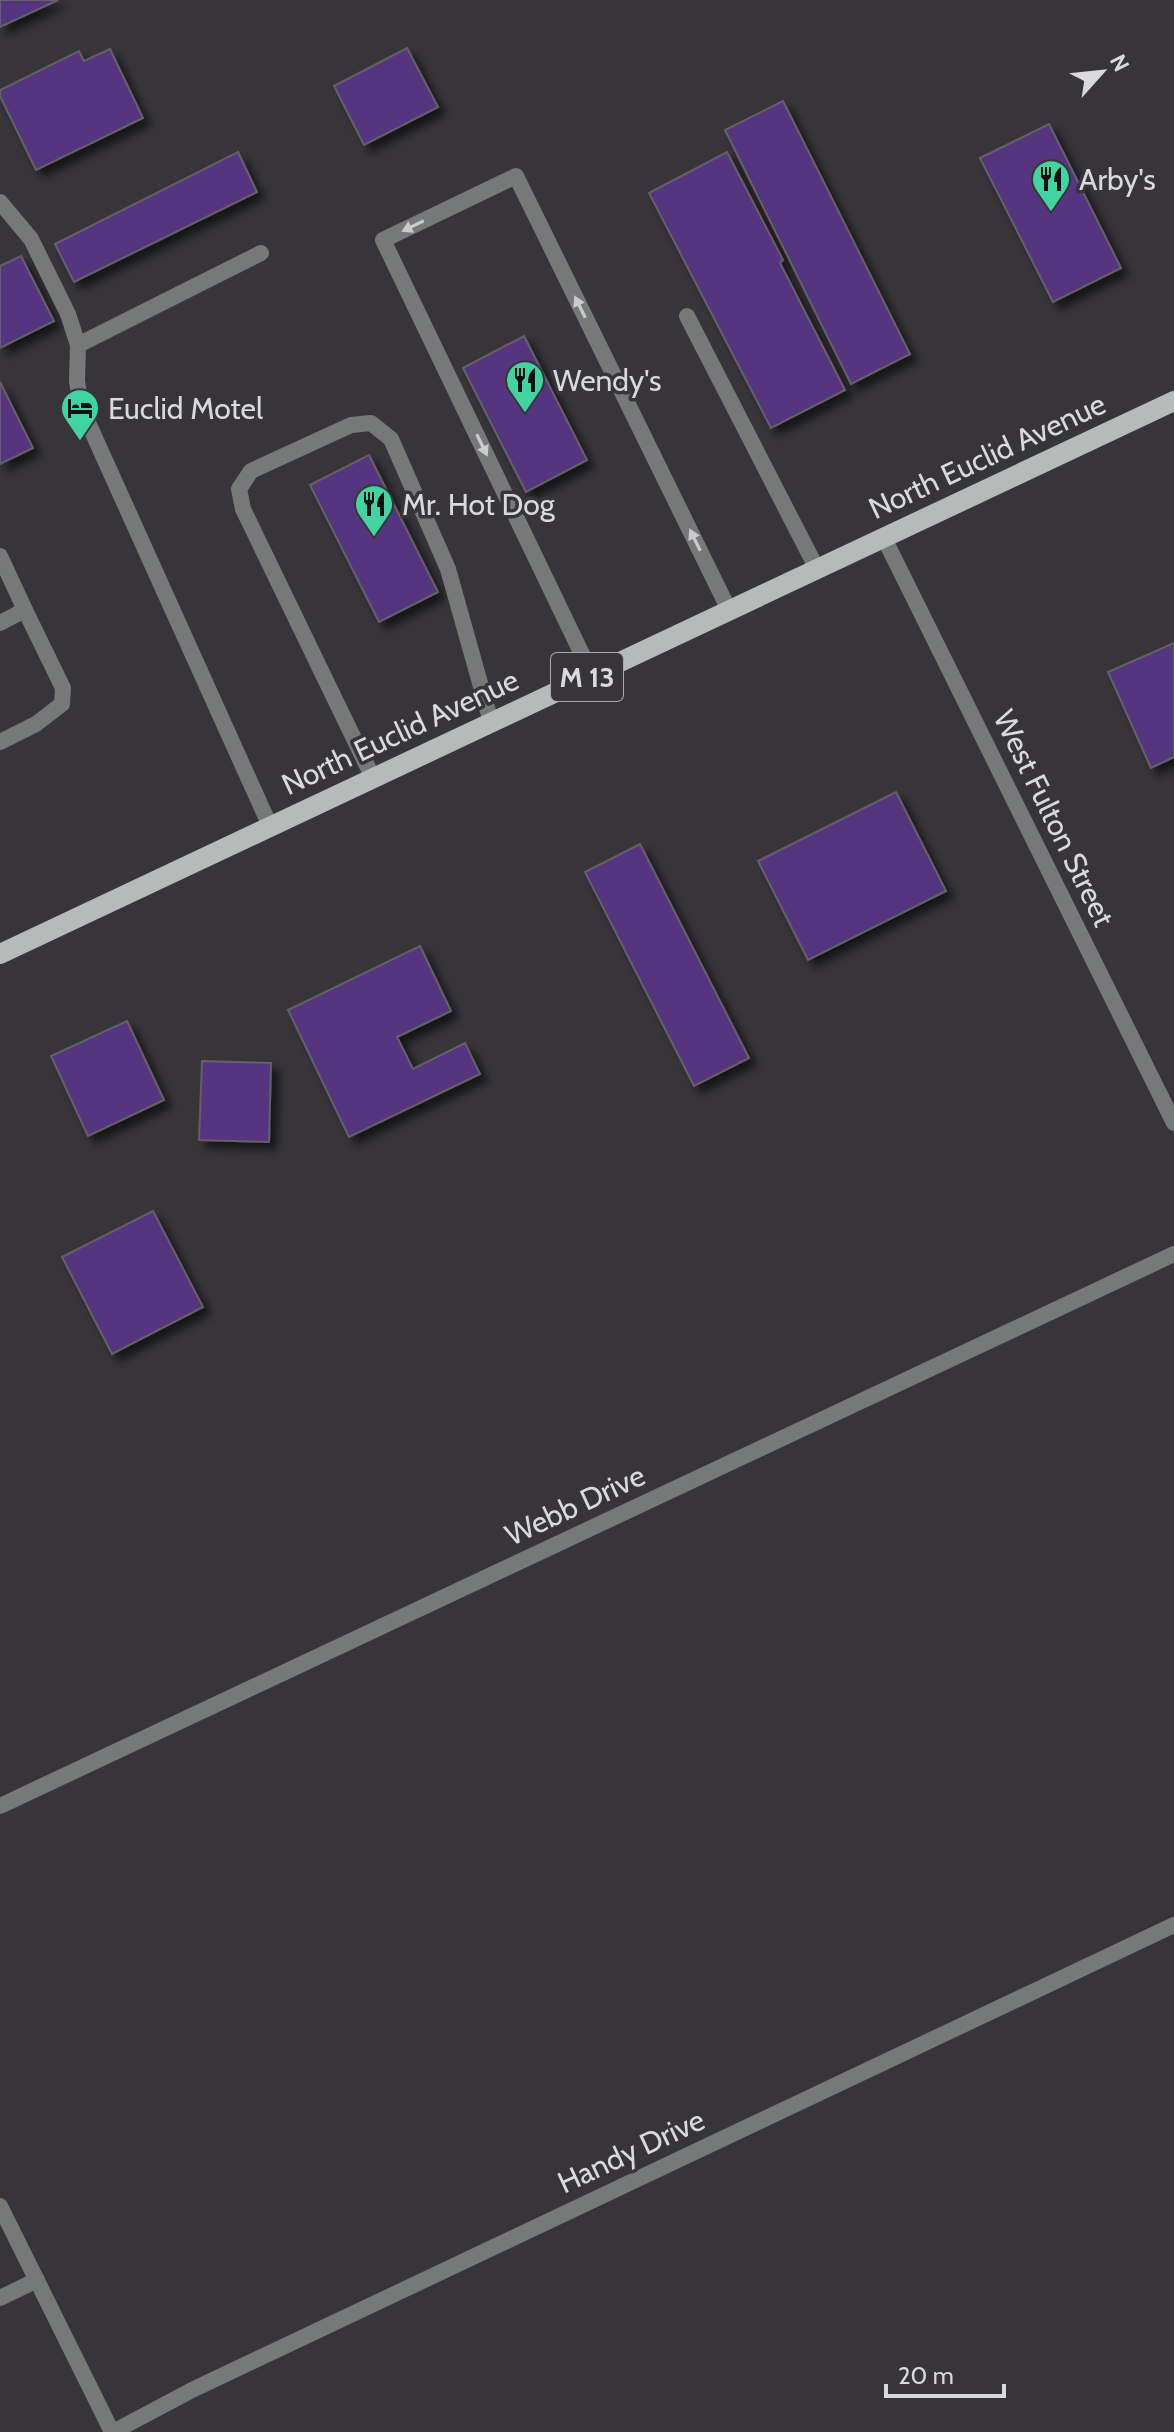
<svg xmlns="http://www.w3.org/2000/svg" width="1174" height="2432" font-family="Cabin,sans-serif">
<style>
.building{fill:#573480;stroke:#636166;stroke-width:2;filter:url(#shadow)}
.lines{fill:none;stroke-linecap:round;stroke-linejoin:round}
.service{stroke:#777978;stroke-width:16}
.minor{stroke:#777978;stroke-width:16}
.tertiary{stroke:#777978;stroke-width:16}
.primary{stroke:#b6bbb9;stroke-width:20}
.oneway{fill:#cbcbcd}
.labels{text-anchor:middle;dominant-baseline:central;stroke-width:7;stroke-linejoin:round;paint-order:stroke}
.shield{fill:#37353a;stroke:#a9a8ab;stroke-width:2}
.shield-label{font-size:28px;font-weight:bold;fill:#dad9dc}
.poi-label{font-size:30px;fill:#dad9dc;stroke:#37353a;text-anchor:start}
.street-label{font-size:30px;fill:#dad9dc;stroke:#37353a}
</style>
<defs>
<filter id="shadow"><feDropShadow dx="7" dy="7" stdDeviation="4" flood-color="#0009"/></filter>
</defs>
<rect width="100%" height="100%" fill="#37353a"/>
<g class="building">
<path d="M 0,0 L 58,0 L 0,27 Z"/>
<path d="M 407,48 L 438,107 L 364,145 L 334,86 Z"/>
<path d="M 110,49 L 143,118 L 36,170 L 0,96 L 0,90 L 79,51 L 84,61 Z"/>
<path d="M 783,101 L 910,354 L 851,384 L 725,130 Z"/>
<path d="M 1049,124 L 1121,268 L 1053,302 L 980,158 Z"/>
<path d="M 238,152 L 257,192 L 74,282 L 55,244 Z"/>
<path d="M 727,152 L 783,260 L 780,263 L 845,390 L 771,428 L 649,193 Z"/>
<path d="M 21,256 L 54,321 L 0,348 L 0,266 Z"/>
<path d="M 524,336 L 587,460 L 526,492 L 463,368 Z"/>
<path d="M 0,382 L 33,448 L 0,464 Z"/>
<path d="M 369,455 L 438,592 L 379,622 L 310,485 Z"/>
<path d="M 1174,643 L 1174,757 L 1151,768 L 1108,672 Z"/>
<path d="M 896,792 L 946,891 L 808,960 L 758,861 Z"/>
<path d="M 640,844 L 749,1058 L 694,1086 L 585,872 Z"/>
<path d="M 420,946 L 451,1011 L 397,1037 L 413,1069 L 465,1043 L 480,1074 L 349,1137 L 288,1010 Z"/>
<path d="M 127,1021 L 164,1100 L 88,1136 L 51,1056 Z"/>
<path d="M 202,1061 L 271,1063 L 269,1142 L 199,1140 Z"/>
<path d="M 153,1211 L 203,1307 L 112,1354 L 62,1257 Z"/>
</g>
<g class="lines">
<g class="service">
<path d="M 0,202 L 31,239 L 68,314 L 78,345 L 77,381 L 81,407 L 270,826"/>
<path d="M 687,316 L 817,569"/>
<path d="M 78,345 L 261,253"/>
<path d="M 0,556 L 25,610"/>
<path d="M 0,623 L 25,610 L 63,688 L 62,704 L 36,724 L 0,742"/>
<path d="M 592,675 L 383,240 L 516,176 L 729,610"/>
<path d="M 373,778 L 243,509 L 239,489 L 251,471 L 351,425 L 371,423 L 391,439 L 448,569 L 491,722"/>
</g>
<g class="minor">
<path d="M 884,538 L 1174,1123"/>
<path d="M 0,1806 L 1174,1254"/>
<path d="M 0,2298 L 37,2280"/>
<path d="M 113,2432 L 192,2390 L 1174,1925"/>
</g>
<path class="tertiary" d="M 0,2206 L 112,2432"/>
<path class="primary" d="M 0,954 L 1174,401"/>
</g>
<defs><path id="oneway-solid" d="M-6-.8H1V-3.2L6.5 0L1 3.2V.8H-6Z" transform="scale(2)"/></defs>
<g class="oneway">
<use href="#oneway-solid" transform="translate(413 226) rotate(154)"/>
<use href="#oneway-solid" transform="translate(580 307) rotate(-116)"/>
<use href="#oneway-solid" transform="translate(482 445) rotate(64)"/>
<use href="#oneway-solid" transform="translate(695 540) rotate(-116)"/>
</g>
<defs>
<g id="restaurant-pin" transform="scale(2)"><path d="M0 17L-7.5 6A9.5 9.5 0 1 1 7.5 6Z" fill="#41d4a1" stroke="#37353a"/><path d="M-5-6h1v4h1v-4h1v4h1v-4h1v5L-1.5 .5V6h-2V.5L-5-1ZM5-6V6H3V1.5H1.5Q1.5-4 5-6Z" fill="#111"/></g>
<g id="hotel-pin" transform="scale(2)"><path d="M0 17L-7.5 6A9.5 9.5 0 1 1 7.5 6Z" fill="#41d4a1" stroke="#37353a"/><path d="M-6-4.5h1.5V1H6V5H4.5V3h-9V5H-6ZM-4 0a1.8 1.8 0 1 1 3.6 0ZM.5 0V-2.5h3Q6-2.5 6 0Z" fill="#111"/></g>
</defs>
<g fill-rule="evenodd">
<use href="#restaurant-pin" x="1051" y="179"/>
<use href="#restaurant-pin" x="525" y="380"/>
<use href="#hotel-pin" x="80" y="408"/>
<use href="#restaurant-pin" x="374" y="504"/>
</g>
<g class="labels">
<rect class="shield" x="551" y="653" width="72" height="48" rx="6"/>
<g class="shield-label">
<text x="587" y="677">M 13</text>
</g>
<g class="poi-label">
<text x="1079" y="179">Arby's</text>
<text x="553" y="380">Wendy's</text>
<text x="108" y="408">Euclid Motel</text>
<text x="402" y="504">Mr. Hot Dog</text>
</g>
<g class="street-label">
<text transform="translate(987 456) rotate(-25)">North Euclid Avenue</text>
<text transform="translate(400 732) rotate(-25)">North Euclid Avenue</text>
<text transform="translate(1054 818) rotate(64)">West Fulton Street</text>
<text transform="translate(575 1505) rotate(-25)">Webb Drive</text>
<text transform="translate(631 2151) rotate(-25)">Handy Drive</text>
</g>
</g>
<g transform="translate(1102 72) rotate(63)" stroke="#37353a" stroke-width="6" paint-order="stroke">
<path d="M0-6L14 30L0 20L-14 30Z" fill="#dad9dc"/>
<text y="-12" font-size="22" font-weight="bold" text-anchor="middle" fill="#dad9dc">N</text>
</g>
<path d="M886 2384v12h118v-12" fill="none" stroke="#dad9dc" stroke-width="4"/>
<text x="898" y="2384" font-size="24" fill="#dad9dc" stroke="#37353a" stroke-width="6" paint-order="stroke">20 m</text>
</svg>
